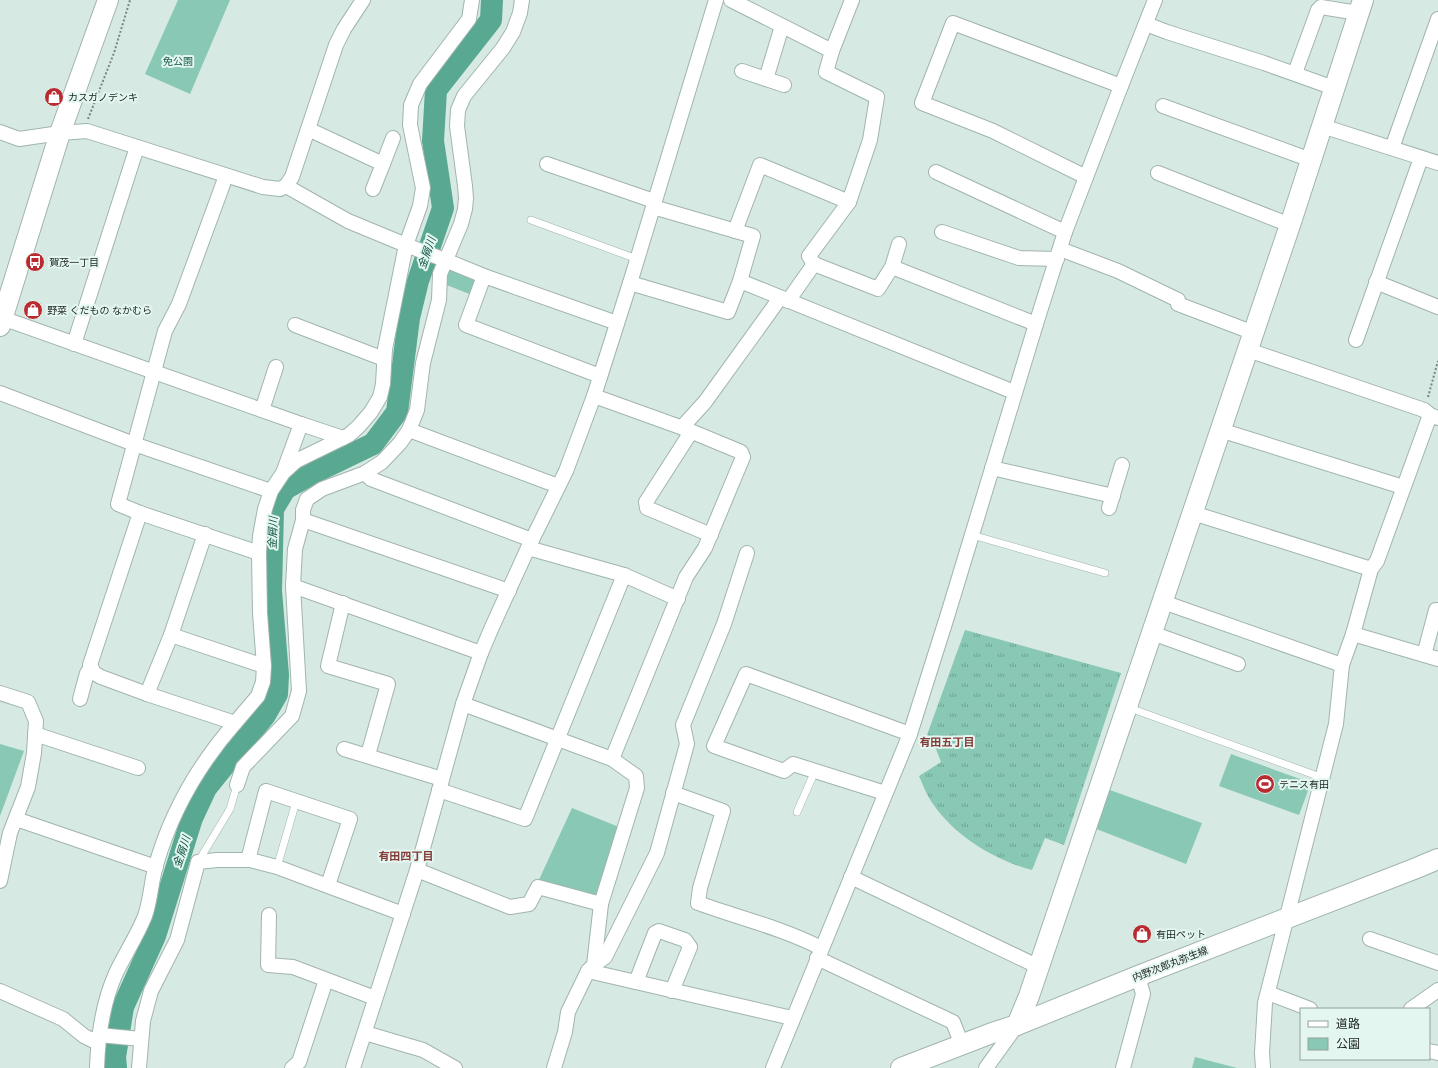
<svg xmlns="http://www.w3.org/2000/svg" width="1438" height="1068" font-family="Raleway,'Noto Sans JP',sans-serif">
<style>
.grass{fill:url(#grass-tufts)}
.green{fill:#89c8b5}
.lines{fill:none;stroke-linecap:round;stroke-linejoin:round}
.river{stroke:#59a892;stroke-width:22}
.lane-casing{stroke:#a1b4ae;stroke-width:8}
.street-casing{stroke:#a1b4ae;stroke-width:16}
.secondary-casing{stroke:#a1b4ae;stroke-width:22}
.path{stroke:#7a8783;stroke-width:2;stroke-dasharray:2 2;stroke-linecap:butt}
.lane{stroke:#fff;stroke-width:7}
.street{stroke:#fff;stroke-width:14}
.secondary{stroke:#fff;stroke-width:20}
.labels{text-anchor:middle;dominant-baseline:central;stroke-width:4;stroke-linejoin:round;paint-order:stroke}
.park-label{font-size:10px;fill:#175849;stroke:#e3f6f0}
.poi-label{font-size:10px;fill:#1b2220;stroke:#e3f6f0;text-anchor:start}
.street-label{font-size:10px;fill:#1b2220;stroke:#e3f6f0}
.water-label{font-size:11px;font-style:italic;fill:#105344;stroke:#e3f6f0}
.neighbourhood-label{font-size:11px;font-weight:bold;fill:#843c39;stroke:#e3f6f0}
</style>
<defs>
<pattern id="grass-tufts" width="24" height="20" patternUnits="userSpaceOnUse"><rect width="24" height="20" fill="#89c8b5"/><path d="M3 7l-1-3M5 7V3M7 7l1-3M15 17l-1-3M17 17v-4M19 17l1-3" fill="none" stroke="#6fa293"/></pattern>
</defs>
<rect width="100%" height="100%" fill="#d6e9e3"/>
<path class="grass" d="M 965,630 L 1121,673 L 1064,845 L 1045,838 L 1032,870 C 994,860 955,836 933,804 C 927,796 923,785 919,776 L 941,762 L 931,736 L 927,735 Z"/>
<g class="green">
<path d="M 178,0 L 230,0 L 190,94 L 145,74 Z"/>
<path d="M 450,268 L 479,279 L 472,295 L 444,284 Z"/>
<path d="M 0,744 L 24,751 L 0,816 Z"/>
<path d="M 1231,754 L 1311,783 L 1299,815 L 1219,786 Z"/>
<path d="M 1107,789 L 1202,823 L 1186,864 L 1094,828 Z"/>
<path d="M 572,808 L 619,827 L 598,895 L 594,898 L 538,882 Z"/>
<path d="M 1195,1057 L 1237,1068 L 1192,1068 Z"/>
</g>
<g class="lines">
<path class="river" d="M 116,1068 L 115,1057 L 123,1007 L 155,936 L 192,818 L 206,788 L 265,715 L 277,694 L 278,675 L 271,591 L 273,509 L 285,489 L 315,472 L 373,444 L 397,412 L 409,318 L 418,281 L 443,208 L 433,141 L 436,90 L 491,20 L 492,0"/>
<g class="lane-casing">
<g id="lane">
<path d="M 531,220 L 637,259"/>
<path d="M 972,535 L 1105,573"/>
<path d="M 1127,707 L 1323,778"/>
<path d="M 797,812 L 815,771"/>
<path d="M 198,862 L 230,809 L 237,785"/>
<path d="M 277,867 L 296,802"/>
</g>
</g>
<g class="street-casing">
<g id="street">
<path d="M 731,0 L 832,51 L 852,0"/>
<path d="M 1146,24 L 1167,32 L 1264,63 L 1334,88"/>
<path d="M 832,51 L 826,72 L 877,97 L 870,140 L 849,202"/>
<path d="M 742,71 L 784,85"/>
<path d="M 1295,73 L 1318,10 L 1321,7 L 1358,13"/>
<path d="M 766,79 L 782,26"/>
<path d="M 1163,106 L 1311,160"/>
<path d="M 1322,126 L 1438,163"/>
<path d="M 308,129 L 383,164 L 373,189"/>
<path d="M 0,132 L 19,139 L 60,133 L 87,131 L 263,187 L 280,189 L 286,186 L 348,221 L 406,245 L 445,260 L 484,276 L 617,323"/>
<path d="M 1392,148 L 1438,19"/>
<path d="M 383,164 L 393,138"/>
<path d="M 547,164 L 654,201"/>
<path d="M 936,172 L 1065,232"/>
<path d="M 1158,173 L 1290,225"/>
<path d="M 226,176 L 179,304 L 165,331 L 118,504 L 140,513 L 259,553"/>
<path d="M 1086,177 L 993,131 L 922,103 L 953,23 L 1121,86"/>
<path d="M 286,186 L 292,177 L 336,45 L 344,29 L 363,0"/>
<path d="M 653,207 L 753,236 L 740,281 L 1014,392"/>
<path d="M 735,231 L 760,165 L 849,202 L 809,256 L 814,264 L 878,289 L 892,267 L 899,244"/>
<path d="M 942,232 L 1019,258 L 1057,259"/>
<path d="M 1060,249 L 1118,271 L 1178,300 L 1178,304 L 1254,333"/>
<path d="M 892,267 L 1036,324"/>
<path d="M 484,276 L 466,325 L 600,376"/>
<path d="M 1376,282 L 1438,307"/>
<path d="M 630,283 L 728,312 L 740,281"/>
<path d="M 788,301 L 814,264"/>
<path d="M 2,318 L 301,424 L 283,473 L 271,491 L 265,509 L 260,536 L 259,553 L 260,613 L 264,666 L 263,682 L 258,696 L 235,723 L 147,694 L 101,677 L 94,673 L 90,665 L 140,513"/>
<path d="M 295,325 L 384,359"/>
<path d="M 1356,340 L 1421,158"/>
<path d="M 74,344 L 137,147"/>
<path d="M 1248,350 L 1424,410 L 1430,415 L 1438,418"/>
<path d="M 0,393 L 134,444 L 271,491"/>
<path d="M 594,396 L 683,428 L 685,424 L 705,402 L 780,298"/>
<path d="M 262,410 L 276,367"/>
<path d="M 301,424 L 343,438"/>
<path d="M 409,430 L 558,486"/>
<path d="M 1220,430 L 1403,487"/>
<path d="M 691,432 L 646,502 L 647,508 L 711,535"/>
<path d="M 992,468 L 1113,496"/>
<path d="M 285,471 L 296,461 L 349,435 L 359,426 L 371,412 L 380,397 L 383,384 L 385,349 L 406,245 L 420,206 L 423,188 L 410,125 L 411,105 L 420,84 L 469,19 L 472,0"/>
<path d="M 365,473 L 371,479 L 532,540"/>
<path d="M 1109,508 L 1122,465"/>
<path d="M 1193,513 L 1371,569"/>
<path d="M 303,520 L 509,591"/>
<path d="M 528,548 L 624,575 L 678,599"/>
<path d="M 293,586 L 481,653"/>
<path d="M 1163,602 L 1342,665"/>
<path d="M 343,603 L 328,666 L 388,684 L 368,755"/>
<path d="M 1152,633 L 1238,664"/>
<path d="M 1353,634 L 1438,659"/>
<path d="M 171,635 L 264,666"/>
<path d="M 1424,655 L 1436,610 L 1438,610"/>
<path d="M 0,693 L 28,702 L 36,721 L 34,753 L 28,787 L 10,833 L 0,881"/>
<path d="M 147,694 L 171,635 L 205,534"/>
<path d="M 80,699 L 87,673 L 92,669"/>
<path d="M 463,704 L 612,759 L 636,776 L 637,788 L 601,904"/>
<path d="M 35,734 L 138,768"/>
<path d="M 344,749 L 442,779"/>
<path d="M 612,759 L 686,577 L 705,548 L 743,457 L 741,452 L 683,428"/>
<path d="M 237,785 L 243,767 L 292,716 L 299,691 L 293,586 L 295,549 L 303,520 L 303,510 L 307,499 L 322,489 L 365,473 L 382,462 L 400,443 L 409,430 L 417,410 L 423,363 L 439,300 L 440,274 L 461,224 L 465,209 L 466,198 L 465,186 L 457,126 L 458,110 L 464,96 L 503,48 L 513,32 L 520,13 L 522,0"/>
<path d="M 439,790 L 525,819 L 624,575"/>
<path d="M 673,793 L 723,811 L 700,888 L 698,903 C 739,918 782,928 821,948"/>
<path d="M 885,793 L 793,764 L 784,771 L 714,746 L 746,674 L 910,734"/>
<path d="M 16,819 L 156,867"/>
<path d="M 248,860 L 266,791 L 350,819 L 328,885"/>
<path d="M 417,870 L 510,907 L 529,904 L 538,887 L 601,904 L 594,965 L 588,971 L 568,1012 L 565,1032 L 554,1068"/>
<path d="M 851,877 L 1039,967"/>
<path d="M 269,915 L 268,965 L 293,967 L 375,998"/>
<path d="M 1370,939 L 1438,963"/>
<path d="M 817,958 L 953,1022 L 962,1045"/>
<path d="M 594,965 L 605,957 L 657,853 L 687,744 L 683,725 L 724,624 L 747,553"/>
<path d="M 588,971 L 792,1018"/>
<path d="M 636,982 L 655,933 L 659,931 L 685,940 L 690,947 L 672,991"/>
<path d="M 0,991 L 63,1019 L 84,1036 L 98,1043"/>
<path d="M 1268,993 L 1310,1009"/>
<path d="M 1411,1009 L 1438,990"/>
<path d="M 365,1033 L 423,1050 L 455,1068"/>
<path d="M 99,1035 L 141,1039"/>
<path d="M 1429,1051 L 1438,1053"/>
<path d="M 97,1068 C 98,1036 103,1002 116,973 C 125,954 137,936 145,916 C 151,899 151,882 156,865 C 171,813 199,764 235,723"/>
<path d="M 139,1068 L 143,1021 L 151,991 L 177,940 L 198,862 L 217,860 L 250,860 L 277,867 L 403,914"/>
<path d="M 292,1068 L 299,1062 L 326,980"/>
<path d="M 353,1068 L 417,870 L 463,704 L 481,653 L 492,627 L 528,548 L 566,471 L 594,396 L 630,283 L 716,0"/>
<path d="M 773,1068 L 910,734 L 947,617 L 1036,324 L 1065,232 L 1121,86 L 1155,0"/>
<path d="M 986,1068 L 1017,1025"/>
<path d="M 1123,1068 L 1143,994 L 1138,976"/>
<path d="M 1263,1068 L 1262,1053 L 1265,1003 L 1336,724 L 1342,665 L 1353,634 L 1371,569 L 1377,561 L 1430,415"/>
</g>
</g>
<g class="secondary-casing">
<g id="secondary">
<path d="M 0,326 L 60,133 L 108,0"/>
<path d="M 1017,1025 L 1029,996 L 1291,222 L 1363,0"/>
<path d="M 901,1068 L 992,1033 L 1017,1025 L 1138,976 L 1414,869 L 1438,859"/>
</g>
</g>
<g class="path">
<path d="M 88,119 L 114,53 L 130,0"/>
<path d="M 1428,397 L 1438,361"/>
</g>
<use href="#lane" class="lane"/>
<use href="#street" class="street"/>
<use href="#secondary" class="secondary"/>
</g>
<defs>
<g id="shop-disc" transform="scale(1)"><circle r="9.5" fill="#ba2a31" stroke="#e3f6f0"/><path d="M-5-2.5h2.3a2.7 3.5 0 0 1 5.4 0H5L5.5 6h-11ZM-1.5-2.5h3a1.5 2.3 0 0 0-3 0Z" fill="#fff"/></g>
<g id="bus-disc" transform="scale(1)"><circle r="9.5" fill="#ba2a31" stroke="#e3f6f0"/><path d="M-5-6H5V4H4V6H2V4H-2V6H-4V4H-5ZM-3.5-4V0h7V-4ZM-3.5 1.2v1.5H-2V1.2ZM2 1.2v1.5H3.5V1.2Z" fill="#fff"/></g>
<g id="stadium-disc" transform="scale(1)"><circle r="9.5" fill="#ba2a31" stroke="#e3f6f0"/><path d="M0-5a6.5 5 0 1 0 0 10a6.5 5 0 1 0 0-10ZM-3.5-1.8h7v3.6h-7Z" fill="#fff"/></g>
</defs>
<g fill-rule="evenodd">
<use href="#shop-disc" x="54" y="97"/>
<use href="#bus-disc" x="35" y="262"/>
<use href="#shop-disc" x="33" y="310"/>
<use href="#stadium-disc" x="1265" y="784"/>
<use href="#shop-disc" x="1142" y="934"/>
</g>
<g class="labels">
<g class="park-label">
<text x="178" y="61">免公園</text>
</g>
<g class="poi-label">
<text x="68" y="97">カスガノデンキ</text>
<text x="49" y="262">賀茂一丁目</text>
<text x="47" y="310">野菜 くだもの なかむら</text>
<text x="1279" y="784">テニス有田</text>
<text x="1156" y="934">有田ペット</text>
</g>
<g class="street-label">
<text transform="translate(1170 964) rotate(-21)">内野次郎丸弥生線</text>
</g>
<g class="water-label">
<text transform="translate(427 253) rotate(-71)">金屑川</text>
<text transform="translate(273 533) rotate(-88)">金屑川</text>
<text transform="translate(182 852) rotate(-72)">金屑川</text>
</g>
<g class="neighbourhood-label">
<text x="947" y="742">有田五丁目</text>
<text x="406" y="856">有田四丁目</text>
</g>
</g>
<rect x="1300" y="1008" width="130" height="52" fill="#e3f6f0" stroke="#93a19d"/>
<rect x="1308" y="1021" width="20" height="6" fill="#ffffff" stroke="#93a19d"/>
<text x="1336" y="1028" font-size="12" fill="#1b2220">道路</text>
<rect x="1308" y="1038" width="20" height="12" fill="#89c8b5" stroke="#93a19d"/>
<text x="1336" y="1048" font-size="12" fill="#1b2220">公園</text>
</svg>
